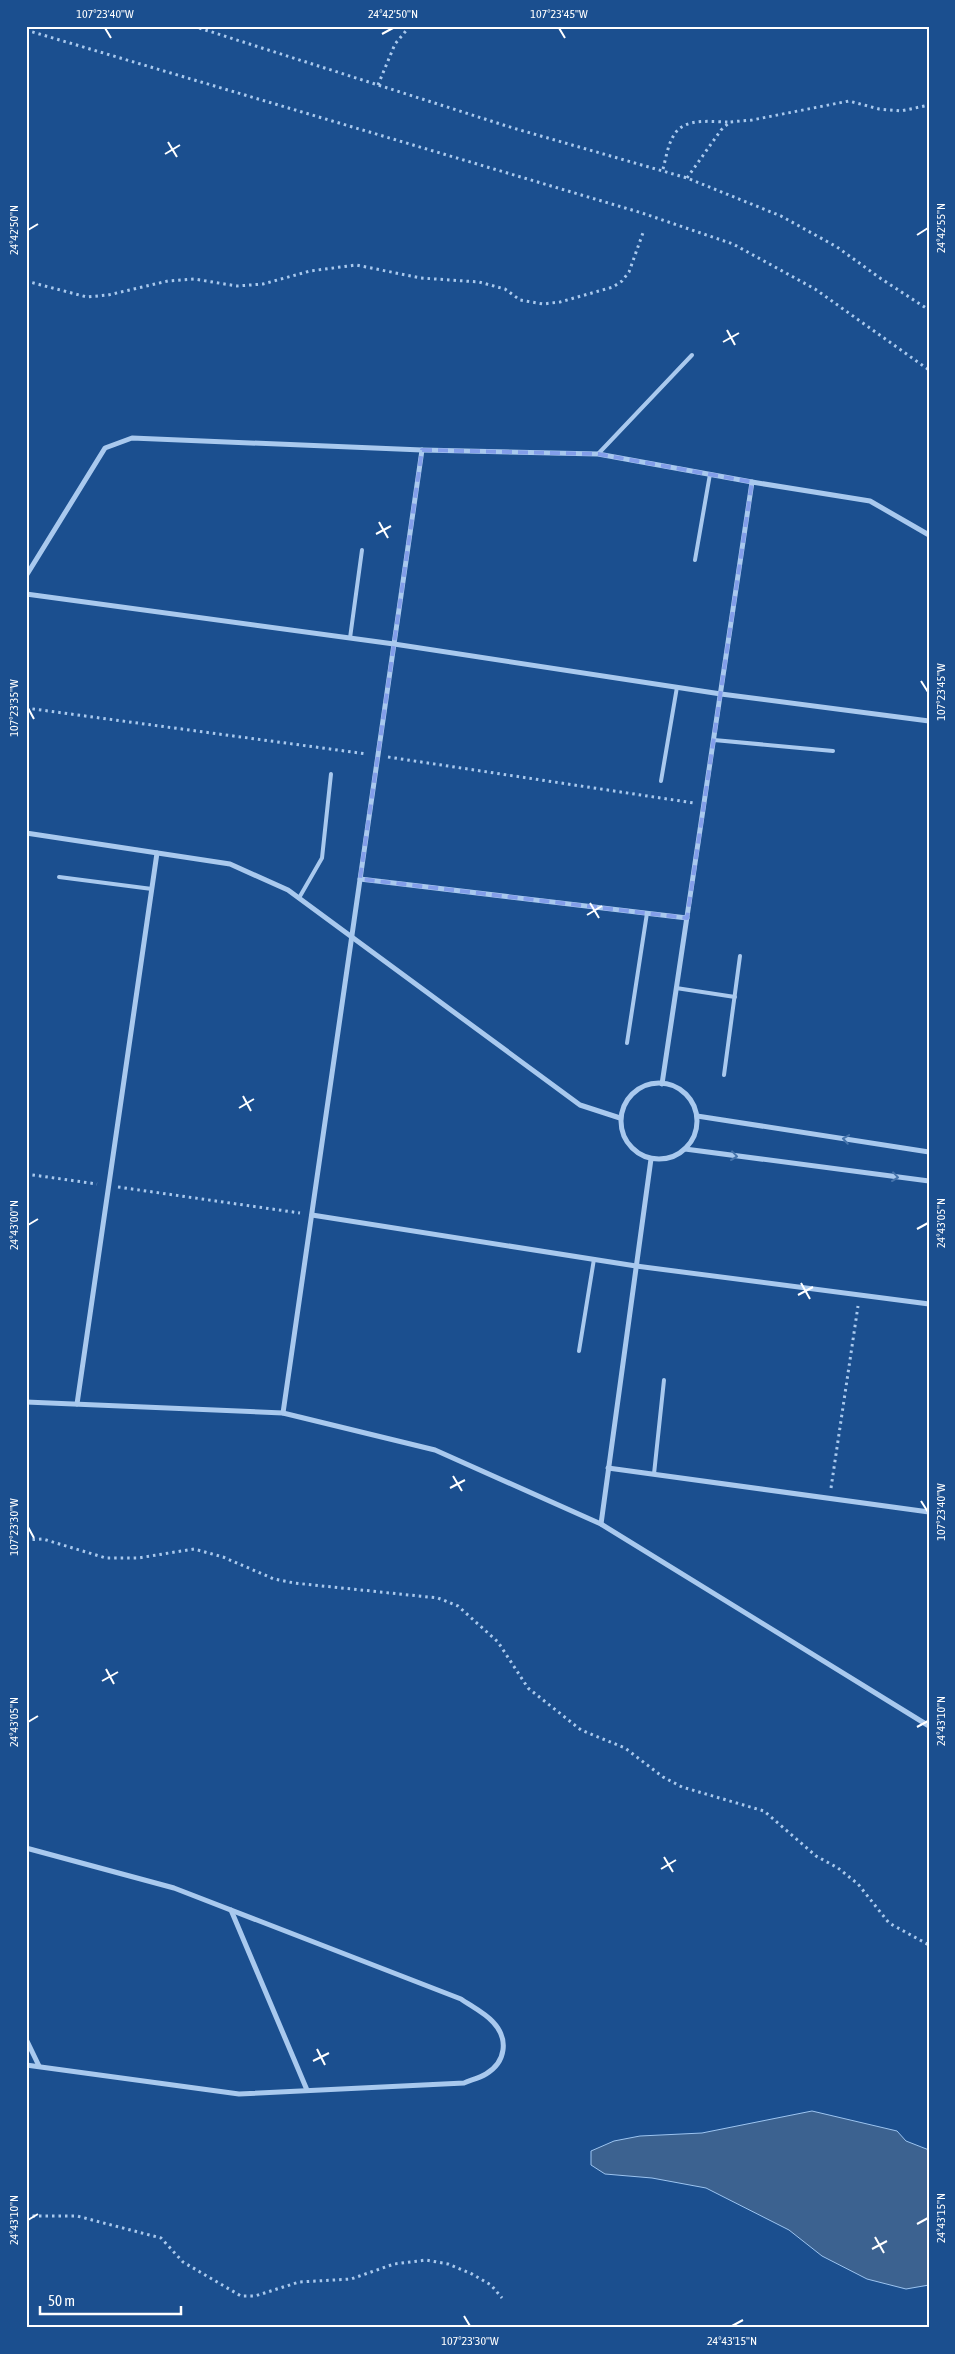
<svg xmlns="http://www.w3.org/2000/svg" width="955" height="2354" font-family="'Asap Condensed',sans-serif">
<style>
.water{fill:#3c6290;stroke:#9cc4f0}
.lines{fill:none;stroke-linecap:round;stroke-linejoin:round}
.path{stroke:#a9c9ee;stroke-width:3;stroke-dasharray:2.5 4;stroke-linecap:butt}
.service{stroke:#a9c9ee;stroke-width:4}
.minor{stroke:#a9c9ee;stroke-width:5}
.oneway{stroke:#4674ac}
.marked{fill:none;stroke:#839eea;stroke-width:4;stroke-dasharray:10 6;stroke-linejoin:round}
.ticks{fill:none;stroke:#fff;stroke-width:2}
.neatline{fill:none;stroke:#fff;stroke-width:2}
.ticks-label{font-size:12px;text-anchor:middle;fill:#fff}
</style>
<rect width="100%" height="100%" fill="#1b4f8f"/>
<path class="water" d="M 812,2111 L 897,2131 L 906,2141 L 929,2150 L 929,2285 L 906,2289 L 867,2279 L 822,2256 L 789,2230 L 706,2188 L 652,2178 L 605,2174 L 591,2165 L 591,2151 L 614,2141 L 640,2136 L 702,2133 Z"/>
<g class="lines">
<g class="path">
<path d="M 193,26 L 513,128 L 687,178 L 781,216 L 837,247 L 880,278 L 929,310"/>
<path d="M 26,30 L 642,213 L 733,244 L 815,289 L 929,370"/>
<path d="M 378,85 L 395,44 L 410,26"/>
<path d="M 663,169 C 666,158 668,144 674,135 C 684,117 712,122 730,122"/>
<path d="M 687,178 L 721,130 L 730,122 L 752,120 L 849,101 L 879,109 L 901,111 L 929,105"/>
<path d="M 26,281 L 87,297 L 108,295 L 168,281 L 194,279 L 237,286 L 263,284 L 310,271 L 356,265 L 421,278 L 479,282 L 505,289 L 520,300 L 543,304 L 560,302 L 613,287 L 622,281 L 629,272 L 644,230"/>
<path d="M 26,708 L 367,754"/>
<path d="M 388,757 L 694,803"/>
<path d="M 26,1174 L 97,1184"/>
<path d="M 118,1187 L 300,1213"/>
<path d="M 831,1488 L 858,1306"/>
<path d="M 26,1540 L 43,1539 L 106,1558 L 138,1558 L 194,1549 L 223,1557 L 274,1579 L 294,1583 L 438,1598 L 458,1606 L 498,1642 L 528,1688 L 581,1730 L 625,1748 L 663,1777 L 682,1787 L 764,1811 L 816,1856 L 838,1868 L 858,1884 L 889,1923 L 929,1945"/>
<path d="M 26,2216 L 77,2216 L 161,2238 L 183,2262 L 241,2296 L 255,2296 L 299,2282 L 351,2279 L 394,2264 L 426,2260 L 448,2264 L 472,2274 L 491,2285 L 502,2298"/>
</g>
<g class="service">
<path d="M 598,454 L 692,355"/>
<path d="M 695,560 L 710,474"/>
<path d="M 350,638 L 362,550"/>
<path d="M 714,740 L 833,751"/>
<path d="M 661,781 L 677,687"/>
<path d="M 59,877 L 152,889"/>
<path d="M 299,898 L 322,858 L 331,774"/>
<path d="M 676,988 L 735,997"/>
<path d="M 627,1043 L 647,913"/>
<path d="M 724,1075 L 740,956"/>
<path d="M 579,1351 L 594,1259"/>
<path d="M 654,1474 L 664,1380"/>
</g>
<g class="minor">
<path d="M 26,576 L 105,448 L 132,438 L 422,450 L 598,454 L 752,482 L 870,501 L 929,535"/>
<path d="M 26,594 L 394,644 L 721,694 L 929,721"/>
<path d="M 26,833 L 230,864 L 288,890 L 580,1105 L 620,1118"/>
<path d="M 360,879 L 687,918"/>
<circle cx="659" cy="1121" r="38"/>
<path d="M 662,1084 L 752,482"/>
<path d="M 697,1116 L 929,1152"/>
<path d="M 685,1149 L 929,1181"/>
<path d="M 312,1215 L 636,1266 L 929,1304"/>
<path d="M 26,1402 L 283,1413 L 435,1450 L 601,1524 L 929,1726"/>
<path d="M 77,1404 L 157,853"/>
<path d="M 283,1413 L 422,450"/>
<path d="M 608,1468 L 929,1512"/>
<path d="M 601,1524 L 651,1159"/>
<path d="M 26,1848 L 174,1888 L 461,1999 C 471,2006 485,2013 493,2022 C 509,2039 506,2062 486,2074 C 479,2078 471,2080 464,2083 L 239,2094 L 26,2065"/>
<path d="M 231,1910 L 307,2090"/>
<path d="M 26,2039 L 39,2066"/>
</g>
</g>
<defs><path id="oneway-chevron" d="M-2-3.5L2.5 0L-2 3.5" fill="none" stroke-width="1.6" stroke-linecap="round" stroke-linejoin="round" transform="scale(1.25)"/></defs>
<g class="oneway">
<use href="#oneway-chevron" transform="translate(846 1139) rotate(-171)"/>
<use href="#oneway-chevron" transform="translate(734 1156) rotate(7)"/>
<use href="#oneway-chevron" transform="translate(895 1177) rotate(7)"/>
</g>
<path class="marked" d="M 422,450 L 598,454 L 752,482 L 687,918 L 360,879 Z"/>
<path class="ticks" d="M 105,28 L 111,38M 559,28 L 565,38M 382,34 L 393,28M 168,142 L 177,157M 165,154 L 180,145M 28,230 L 38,224M 917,235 L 928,228M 727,330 L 735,345M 723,342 L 739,333M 379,522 L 388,538M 376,534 L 391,526M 921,681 L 928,692M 28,708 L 34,719M 590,903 L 599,918M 587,915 L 602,906M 243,1096 L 251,1111M 239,1108 L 254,1099M 28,1225 L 38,1219M 917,1229 L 928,1223M 801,1283 L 810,1299M 798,1295 L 813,1287M 453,1476 L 462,1491M 450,1488 L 465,1480M 921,1501 L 928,1512M 28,1527 L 34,1538M 106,1669 L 114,1684M 102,1681 L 118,1672M 28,1722 L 38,1716M 917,1727 L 928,1721M 664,1857 L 673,1872M 661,1869 L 676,1860M 317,2049 L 325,2065M 313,2061 L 329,2053M 28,2220 L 38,2214M 917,2224 L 928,2218M 875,2237 L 884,2253M 872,2249 L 887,2241M 464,2316 L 470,2326M 732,2326 L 743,2320"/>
<rect width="955" height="2354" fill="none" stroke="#1b4f8f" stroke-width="55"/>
<path d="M40 2306v8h141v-8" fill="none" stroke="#ffffff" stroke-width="2.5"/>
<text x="48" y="2306" font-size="15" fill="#ffffff" stroke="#1b4f8f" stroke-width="4" paint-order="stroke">50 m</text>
<rect x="28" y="28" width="900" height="2298" class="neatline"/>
<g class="ticks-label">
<text x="105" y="18">107°23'40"W</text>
<text x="393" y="18">24°42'50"N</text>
<text x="559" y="18">107°23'45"W</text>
<text transform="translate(941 228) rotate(-90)" y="4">24°42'55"N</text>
<text transform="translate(14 230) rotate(-90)" y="4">24°42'50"N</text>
<text transform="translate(941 692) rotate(-90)" y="4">107°23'45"W</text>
<text transform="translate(14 708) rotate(-90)" y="4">107°23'35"W</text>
<text transform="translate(941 1223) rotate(-90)" y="4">24°43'05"N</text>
<text transform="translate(14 1225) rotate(-90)" y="4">24°43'00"N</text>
<text transform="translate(941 1512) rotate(-90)" y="4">107°23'40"W</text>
<text transform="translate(14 1527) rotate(-90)" y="4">107°23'30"W</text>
<text transform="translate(941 1721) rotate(-90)" y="4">24°43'10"N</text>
<text transform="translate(14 1722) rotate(-90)" y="4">24°43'05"N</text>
<text transform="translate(941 2218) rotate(-90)" y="4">24°43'15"N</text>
<text transform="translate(14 2220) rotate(-90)" y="4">24°43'10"N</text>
<text x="470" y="2345">107°23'30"W</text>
<text x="732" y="2345">24°43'15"N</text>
</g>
</svg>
